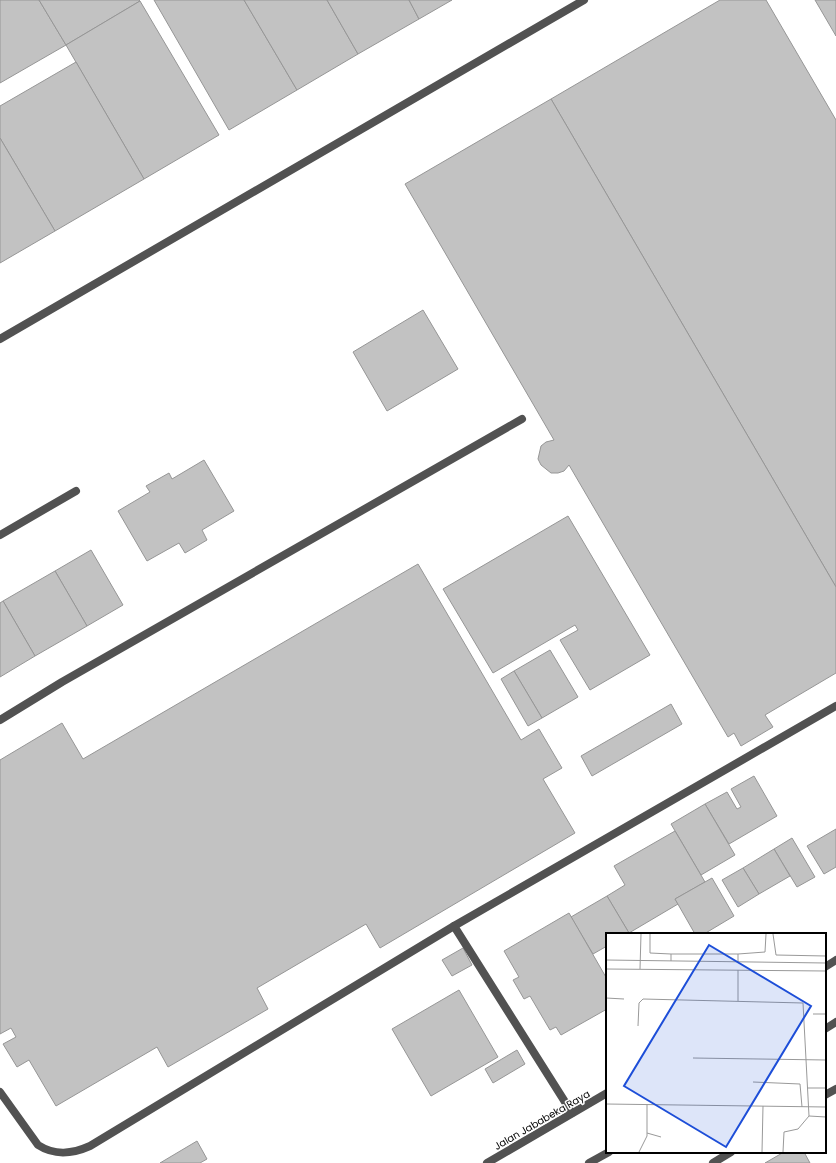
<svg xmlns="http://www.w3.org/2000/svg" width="836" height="1163" font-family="Poppins,sans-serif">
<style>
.building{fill:#c2c2c2;stroke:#969696}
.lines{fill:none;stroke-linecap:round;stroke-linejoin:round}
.lane{stroke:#525252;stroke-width:8}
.street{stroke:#525252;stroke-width:8}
.labels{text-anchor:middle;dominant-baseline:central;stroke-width:3;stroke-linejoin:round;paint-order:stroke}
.street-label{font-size:10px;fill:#000;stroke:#fff}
.inset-road{fill:none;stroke:#999;stroke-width:1}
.view{fill:#1d4ed8;fill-opacity:0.15;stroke:#1d4ed8;stroke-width:2}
.inset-edge{fill:none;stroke:#000;stroke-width:2}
</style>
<rect width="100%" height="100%" fill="#fff"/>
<g class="building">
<path d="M 0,0 L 39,0 L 66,45 L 0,83 Z"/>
<path d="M 39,0 L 139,0 L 140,1 L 66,45 Z"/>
<path d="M 154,0 L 244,0 L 297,90 L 229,130 Z"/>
<path d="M 244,0 L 327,0 L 358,54 L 297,90 Z"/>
<path d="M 327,0 L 409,0 L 419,19 L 358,54 Z"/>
<path d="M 409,0 L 452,0 L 419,19 Z"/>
<path d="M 720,0 L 766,0 L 836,120 L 836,587 L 551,99 Z"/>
<path d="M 815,0 L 836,0 L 836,36 Z"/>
<path d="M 140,1 L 219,135 L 144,179 L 66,45 Z"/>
<path d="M 76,62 L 144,179 L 55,231 L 0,138 L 0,106 Z"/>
<path d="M 551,99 L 836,587 L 836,673 L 765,715 L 773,727 L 741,746 L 734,733 L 728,737 L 569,465 L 564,471 L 558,473 L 551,473 L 541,465 L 538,459 L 541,446 L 546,442 L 554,440 L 405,184 Z"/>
<path d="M 0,138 L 55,231 L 0,263 Z"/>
<path d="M 423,310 L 458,369 L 387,411 L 353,352 Z"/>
<path d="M 204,460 L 234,511 L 202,530 L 207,540 L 185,553 L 179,543 L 147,561 L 118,511 L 150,492 L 146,486 L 169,473 L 172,479 Z"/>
<path d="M 568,516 L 650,655 L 590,690 L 560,640 L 578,630 L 575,625 L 493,673 L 443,589 Z"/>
<path d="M 91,550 L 123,605 L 87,626 L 55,571 Z"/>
<path d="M 418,564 L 521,740 L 539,729 L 562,768 L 543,779 L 575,833 L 380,948 L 366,924 L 257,988 L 268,1009 L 168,1067 L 157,1047 L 56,1106 L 29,1060 L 17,1067 L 3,1044 L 16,1037 L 11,1028 L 0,1034 L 0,760 L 62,723 L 83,759 Z"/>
<path d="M 55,571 L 87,626 L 35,656 L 3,601 Z"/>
<path d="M 3,601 L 35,656 L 0,677 L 0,603 Z"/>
<path d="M 550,650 L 578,697 L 542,718 L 514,671 Z"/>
<path d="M 514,671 L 542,718 L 528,726 L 501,679 Z"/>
<path d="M 671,704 L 682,724 L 592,776 L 581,756 Z"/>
<path d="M 754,776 L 777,816 L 729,844 L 705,804 L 727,792 L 737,809 L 741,807 L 731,789 Z"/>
<path d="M 705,804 L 735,855 L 701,875 L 671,824 Z"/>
<path d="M 836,829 L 836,867 L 824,874 L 807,846 Z"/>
<path d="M 675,831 L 705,882 L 675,899 L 678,904 L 629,933 L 607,896 L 625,885 L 614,866 Z"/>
<path d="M 792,838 L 815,877 L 797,887 L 774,849 Z"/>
<path d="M 774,849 L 790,876 L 759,894 L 743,868 Z"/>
<path d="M 743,868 L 759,894 L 738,907 L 722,880 Z"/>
<path d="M 712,878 L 734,916 L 704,934 L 695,934 L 675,899 Z"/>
<path d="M 607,896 L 629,933 L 607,934 L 607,946 L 593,954 L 571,917 Z"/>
<path d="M 569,913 L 607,979 L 607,1009 L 561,1035 L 556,1027 L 550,1030 L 530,996 L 524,999 L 513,980 L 519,977 L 504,951 Z"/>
<path d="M 463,948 L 472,965 L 452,976 L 442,960 Z"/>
<path d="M 459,990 L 498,1057 L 431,1096 L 392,1029 Z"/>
<path d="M 517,1050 L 525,1064 L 493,1083 L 485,1069 Z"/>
<path d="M 197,1141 L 207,1159 L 200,1163 L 160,1163 Z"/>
<path d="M 784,1152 L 804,1152 L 810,1163 L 765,1163 Z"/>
</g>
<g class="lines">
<g class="lane">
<path d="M 0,535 L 76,491"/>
<path d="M 0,720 L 62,682 L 522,419"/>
<path d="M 454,926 L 572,1113"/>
<path d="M 0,1092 L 38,1145 C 55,1156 72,1154 90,1146 L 454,926 L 836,706"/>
<path d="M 825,1095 L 836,1089"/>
<path d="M 713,1163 L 731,1152"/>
</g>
<g class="street">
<path d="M 0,339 L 584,0"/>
<path d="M 825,967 L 836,960"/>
<path d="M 825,1029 L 836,1022"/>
<path d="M 487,1163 L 607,1093"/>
<path d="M 589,1163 L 609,1152"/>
</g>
</g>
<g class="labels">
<g class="street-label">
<text transform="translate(542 1120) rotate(-30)">Jalan Jababeka Raya</text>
</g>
</g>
<g transform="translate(606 933)">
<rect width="220" height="220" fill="#fff"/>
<path class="inset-road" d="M 44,1 L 44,20 L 65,21 L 65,28M 167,1 L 170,22 L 220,23M 65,21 L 132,21M 0,27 L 220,30M 132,30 L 132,21 L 159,19 L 160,1M 0,36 L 220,38M 34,36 L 35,1M 132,37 L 132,68M 0,65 L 18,66M 207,81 L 220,81M 32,93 L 33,70 L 37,66 L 197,70 L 203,183 L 192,196 L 178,199 L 177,219M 87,125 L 220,127M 147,149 L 194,151 L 196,174M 201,155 L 220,155M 0,171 L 220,174M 203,183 L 220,184M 41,200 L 55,204M 33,219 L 41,203 L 41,171M 156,219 L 157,173"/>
<path class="view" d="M 103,12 L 205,73 L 120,214 L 18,153 Z"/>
<rect width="220" height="220" class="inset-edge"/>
</g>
</svg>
